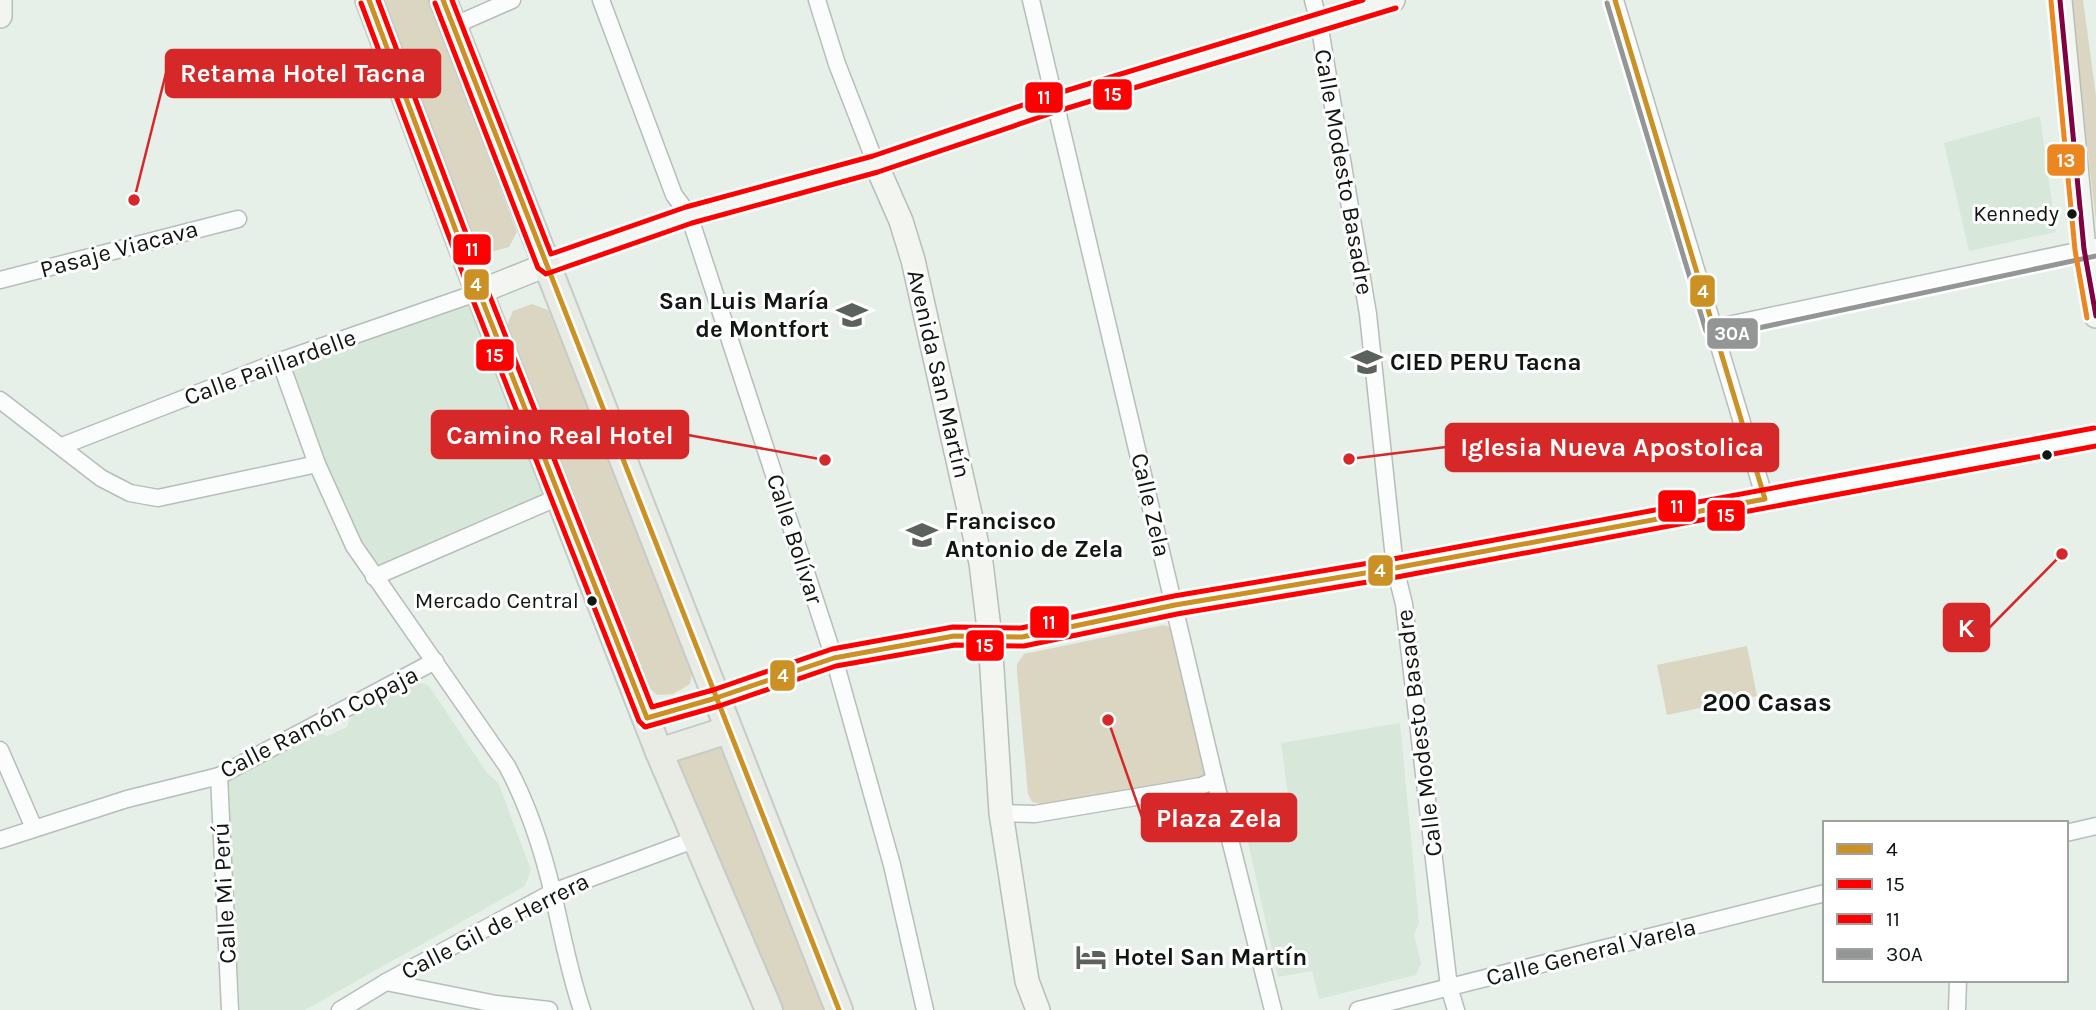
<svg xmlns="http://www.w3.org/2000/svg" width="2096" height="1010" font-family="Karla,sans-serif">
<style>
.built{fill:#d7e8da}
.green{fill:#dbd6c2}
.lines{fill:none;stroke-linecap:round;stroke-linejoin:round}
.street-casing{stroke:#b7beb9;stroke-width:19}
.secondary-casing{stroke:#b7beb9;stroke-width:26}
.primary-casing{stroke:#c6cbc7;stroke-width:30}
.street{stroke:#fbfdfc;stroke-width:16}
.secondary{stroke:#f3f5f0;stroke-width:23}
.primary{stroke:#e9ece4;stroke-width:26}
.bus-1-casing{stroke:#fff;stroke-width:10}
.bus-2-casing{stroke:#fff;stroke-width:10}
.bus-3-casing{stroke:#fff;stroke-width:10}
.bus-4-casing{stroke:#fff;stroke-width:10}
.bus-5-casing{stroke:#fff;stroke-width:10}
.bus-6-casing{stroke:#fff;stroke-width:10}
.bus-1{stroke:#cb9124;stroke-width:5}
.bus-2{stroke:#f00;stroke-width:5}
.bus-3{stroke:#f00;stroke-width:5}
.bus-4{stroke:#939694;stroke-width:5}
.bus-5{stroke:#800040;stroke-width:5}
.bus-6{stroke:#ec8620;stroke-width:5}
.bus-dot{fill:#101611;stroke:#fff;stroke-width:2.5}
.labels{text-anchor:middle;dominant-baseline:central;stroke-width:6;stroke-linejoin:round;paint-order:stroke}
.bus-label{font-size:22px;fill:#101611;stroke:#fff;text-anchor:end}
.street-label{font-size:24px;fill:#101611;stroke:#fff}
.poi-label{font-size:24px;font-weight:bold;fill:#101611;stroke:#fff;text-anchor:start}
.neighbourhood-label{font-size:26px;font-weight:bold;fill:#101611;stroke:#fff}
.leader{fill:none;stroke:#d62828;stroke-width:2.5}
.callout-dot{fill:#d62828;stroke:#fff;stroke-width:2.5}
.callout{fill:#d62828;stroke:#d62828;stroke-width:2.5}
.callout-label{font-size:26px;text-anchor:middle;font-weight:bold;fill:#fff}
.line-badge{stroke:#fff;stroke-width:2.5}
.badge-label{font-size:19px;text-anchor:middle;font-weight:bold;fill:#fff}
</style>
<rect width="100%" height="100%" fill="#e6efe8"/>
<g class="built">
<path d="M 2040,116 L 2056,232 L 1969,251 L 1944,143 Z"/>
<path d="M 479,292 L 561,496 L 374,577 L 280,361 Z"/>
<path d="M 420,682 L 429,686 L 487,773 L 498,782 L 531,870 L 525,886 L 305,1010 L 240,1010 L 226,788 L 230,778 L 317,732 L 327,736 L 347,727 L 351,716 Z"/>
<path d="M 1400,723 L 1419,923 L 1414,935 L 1421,963 L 1416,975 L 1319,999 L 1312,971 L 1278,977 L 1243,820 L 1280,814 L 1289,802 L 1281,743 Z"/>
</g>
<g class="green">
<path d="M 380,0 L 429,0 L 517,232 L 509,247 L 491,252 L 472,244 Z"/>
<path d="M 2071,0 L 2083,0 L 2096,96 L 2096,223 Z"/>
<path d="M 532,304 L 548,310 L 694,661 L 690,684 L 673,694 L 657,695 L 642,681 L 506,327 L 513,311 Z"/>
<path d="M 1164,625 L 1173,628 L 1206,768 L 1204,776 L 1200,779 L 1041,804 L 1032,802 L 1028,794 L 1017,672 L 1017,664 L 1024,654 Z"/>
<path d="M 1747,646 L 1757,696 L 1667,715 L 1657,665 Z"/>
<path d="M 713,743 L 725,747 L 828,1010 L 778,1010 L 676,768 L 677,757 Z"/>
</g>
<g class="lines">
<g class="street-casing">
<g id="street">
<path d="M 601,0 L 674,195 L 689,215 L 834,658 L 892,865 L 925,1010"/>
<path d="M 817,0 L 837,64 L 876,164"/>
<path d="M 1031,0 L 1215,780 L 1273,1010"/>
<path d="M 1313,0 L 1319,23 L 1368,314 L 1395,568 L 1404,604 L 1449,987 L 1456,1010"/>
<path d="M 1615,0 L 1765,499"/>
<path d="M 453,26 L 512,0"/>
<path d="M 0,280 L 238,219"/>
<path d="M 1714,328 L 2096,247"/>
<path d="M 280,361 L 317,464 L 354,546 L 507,766 C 528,805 543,851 553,894 C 562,933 569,972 582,1010"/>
<path d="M 0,400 L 101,478 L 130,493 L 158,498 L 317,464"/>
<path d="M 62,446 L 280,361 L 479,292"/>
<path d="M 374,577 L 561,496"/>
<path d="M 647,718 L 716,698 L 834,658 L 954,636 L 1022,637 L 1175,605 L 1395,568 L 2096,437"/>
<path d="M 0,750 L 34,828"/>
<path d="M 219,776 L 230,1010"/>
<path d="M 1001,813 L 1035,814 L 1201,786 L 1215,780"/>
<path d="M 2066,833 L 2096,826"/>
<path d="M 0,840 L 127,799 L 219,776 L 435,661"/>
<path d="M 386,982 L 496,1004 L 549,1010"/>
<path d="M 340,1010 L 386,982 L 553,892 L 696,839"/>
<path d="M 1358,1010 L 1825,893"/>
<path d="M 1957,1010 L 1958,980"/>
</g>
</g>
<g class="secondary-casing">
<g id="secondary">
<path d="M 2060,0 L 2084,249 L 2096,316"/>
<path d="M 0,16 L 0,0"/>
<path d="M 876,164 L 901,221 L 913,260 L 981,563 L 990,637 L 1001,813 L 1027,981 L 1038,1010"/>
<path d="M 479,292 L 546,265 L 689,215 L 876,164 L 1055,103 L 1393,0"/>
</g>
</g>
<g class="primary-casing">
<g id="primary">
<path d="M 369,0 L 479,292 L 659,752 L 769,1010"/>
<path d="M 443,0 L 839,1010"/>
<path d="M 659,752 L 728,730"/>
</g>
</g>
<use href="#street" class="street"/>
<use href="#secondary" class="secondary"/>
<use href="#primary" class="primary"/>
<g class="bus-1-casing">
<g id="bus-1">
<path d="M 369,0 L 479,292 L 647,718 L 716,698 L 834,658 L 954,636 L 1022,637 L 1175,605 L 1395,568 L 1765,499 L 1615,0"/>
<path d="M 443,0 L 839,1010"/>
</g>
</g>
<g class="bus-2-casing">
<g id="bus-2">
<path d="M 361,3 L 471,295 L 639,721 L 645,727 L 719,706 L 836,666 L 955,645 L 1024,646 L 1177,614 L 1397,577 L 2096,446"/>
<path d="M 435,3 L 538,268 L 546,274 L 692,223 L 878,172 L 1058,111 L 1396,8"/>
</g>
</g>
<g class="bus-3-casing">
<g id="bus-3">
<path d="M 378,0 L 487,289 L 652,707 L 713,690 L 832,649 L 953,627 L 1021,628 L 1174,596 L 1393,559 L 2094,428"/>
<path d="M 452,0 L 551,254 L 686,207 L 873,156 L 1052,95 L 1363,0"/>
</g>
</g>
<g class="bus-4-casing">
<path id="bus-4" d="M 1607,3 L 1706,331 L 1710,336 L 1716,337 L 2096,256"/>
</g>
<g class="bus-5-casing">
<path id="bus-5" d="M 2060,0 L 2084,249 L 2096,316"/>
</g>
<g class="bus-6-casing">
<path id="bus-6" d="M 2051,1 L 2075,250 L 2087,318"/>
</g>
<use href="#bus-1" class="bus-1"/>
<use href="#bus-2" class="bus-2"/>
<use href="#bus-3" class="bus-3"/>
<use href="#bus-4" class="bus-4"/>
<use href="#bus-5" class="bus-5"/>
<use href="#bus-6" class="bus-6"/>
</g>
<defs>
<g id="school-bare" transform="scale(2.415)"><path d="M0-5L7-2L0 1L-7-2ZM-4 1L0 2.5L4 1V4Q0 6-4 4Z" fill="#5b625c" stroke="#fff" stroke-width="2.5" paint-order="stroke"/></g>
<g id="university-bare" transform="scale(2.415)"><path d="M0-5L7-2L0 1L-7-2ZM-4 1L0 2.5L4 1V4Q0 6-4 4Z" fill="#5b625c" stroke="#fff" stroke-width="2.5" paint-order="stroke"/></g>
<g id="hotel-bare" transform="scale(2.415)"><path d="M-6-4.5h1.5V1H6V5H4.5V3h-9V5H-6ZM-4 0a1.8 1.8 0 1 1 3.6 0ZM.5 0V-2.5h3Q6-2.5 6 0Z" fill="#5b625c" stroke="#fff" stroke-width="2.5" paint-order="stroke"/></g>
</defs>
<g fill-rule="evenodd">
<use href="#school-bare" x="852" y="315"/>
<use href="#university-bare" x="1367" y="362"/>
<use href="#school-bare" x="922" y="535"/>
<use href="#hotel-bare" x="1091" y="957"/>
</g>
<g class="bus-dot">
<circle cx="2072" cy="214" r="6"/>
<circle cx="2047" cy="455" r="6"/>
<circle cx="592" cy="601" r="6"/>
</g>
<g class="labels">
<g class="bus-label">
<text x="2059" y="214">Kennedy</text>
<text x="579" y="601">Mercado Central</text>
</g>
<g class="street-label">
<text transform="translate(1344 172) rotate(80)">Calle Modesto Basadre</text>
<text transform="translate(119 249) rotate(-15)">Pasaje Viacava</text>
<text transform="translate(270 367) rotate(-20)">Calle Paillardelle</text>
<text transform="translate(939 374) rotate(77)">Avenida San Martín</text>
<text transform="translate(1151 505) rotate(77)">Calle Zela</text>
<text transform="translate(795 539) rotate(72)">Calle Bolívar</text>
<text transform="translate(319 722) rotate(-27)">Calle Ramón Copaja</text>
<text transform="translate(1419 733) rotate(-97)">Calle Modesto Basadre</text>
<text transform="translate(224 893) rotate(-93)">Calle Mi Perú</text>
<text transform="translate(495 926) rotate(-27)">Calle Gil de Herrera</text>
<text transform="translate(1591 952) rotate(-14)">Calle General Varela</text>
</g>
<g class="poi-label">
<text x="829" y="301" text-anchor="end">San Luis María<tspan x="829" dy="28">de Montfort</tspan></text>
<text x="1390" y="362">CIED PERU Tacna</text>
<text x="945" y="521">Francisco<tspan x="945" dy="28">Antonio de Zela</tspan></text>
<text x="1114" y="957">Hotel San Martín</text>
</g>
<g class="neighbourhood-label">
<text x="1767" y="702">200 Casas</text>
</g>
</g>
<path class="leader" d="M134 200L166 73M825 460L688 435M1349 459L1446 447M2062 554L1989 628M1108 720L1142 817"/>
<g class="callout-dot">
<circle cx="134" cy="200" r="7"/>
<circle cx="825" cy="460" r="7"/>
<circle cx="1349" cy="459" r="7"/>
<circle cx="2062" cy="554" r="7"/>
<circle cx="1108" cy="720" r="7"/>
</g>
<g class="callout">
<rect x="166" y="50" width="274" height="47" rx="7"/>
<rect x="432" y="411" width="256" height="47" rx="7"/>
<rect x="1446" y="424" width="332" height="47" rx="7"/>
<rect x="1944" y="604" width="45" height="47" rx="7"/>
<rect x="1142" y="794" width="154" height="47" rx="7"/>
</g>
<g class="callout-label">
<text x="303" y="82">Retama Hotel Tacna</text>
<text x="560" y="444">Camino Real Hotel</text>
<text x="1612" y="456">Iglesia Nueva Apostolica</text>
<text x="1966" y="637">K</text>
<text x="1219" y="827">Plaza Zela</text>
</g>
<g class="line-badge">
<rect x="1092" y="78" width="41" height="33" rx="7" fill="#f00"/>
<rect x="1024" y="81" width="40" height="33" rx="7" fill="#f00"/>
<rect x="2046" y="143" width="40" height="34" rx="7" fill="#ec8620"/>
<rect x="452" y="233" width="40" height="33" rx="7" fill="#f00"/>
<rect x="463" y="268" width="27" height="33" rx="7" fill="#cb9124"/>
<rect x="1689" y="274" width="27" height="34" rx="7" fill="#cb9124"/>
<rect x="1706" y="317" width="53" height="33" rx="7" fill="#939694"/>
<rect x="475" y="338" width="40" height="34" rx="7" fill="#f00"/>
<rect x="1657" y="489" width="40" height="34" rx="7" fill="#f00"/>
<rect x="1706" y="499" width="40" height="33" rx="7" fill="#f00"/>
<rect x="1367" y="554" width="27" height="33" rx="7" fill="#cb9124"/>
<rect x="1029" y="605" width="41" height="34" rx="7" fill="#f00"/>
<rect x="965" y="629" width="40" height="33" rx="7" fill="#f00"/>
<rect x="769" y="659" width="27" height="33" rx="7" fill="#cb9124"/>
</g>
<g class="badge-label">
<text x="1113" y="101">15</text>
<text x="1044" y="104">11</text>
<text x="2066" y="167">13</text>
<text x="472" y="256">11</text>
<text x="476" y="291">4</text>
<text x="1703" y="298">4</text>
<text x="1732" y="340">30A</text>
<text x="495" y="362">15</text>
<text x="1677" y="513">11</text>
<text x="1726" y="522">15</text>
<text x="1380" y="577">4</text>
<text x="1049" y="629">11</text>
<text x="985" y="652">15</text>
<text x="783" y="682">4</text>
</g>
<rect x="1823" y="821" width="245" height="161" fill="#ffffff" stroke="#9fa2a0" stroke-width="2"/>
<rect x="1837" y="844" width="35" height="10" fill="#cb9124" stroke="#9fa2a0" stroke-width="2"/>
<text x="1886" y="856" font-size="21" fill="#101611">4</text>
<rect x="1837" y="879" width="35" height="10" fill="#ff0000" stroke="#9fa2a0" stroke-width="2"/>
<text x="1886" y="891" font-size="21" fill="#101611">15</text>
<rect x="1837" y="914" width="35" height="10" fill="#ff0000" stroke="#9fa2a0" stroke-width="2"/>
<text x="1886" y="926" font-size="21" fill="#101611">11</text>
<rect x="1837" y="949" width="35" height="10" fill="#939694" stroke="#9fa2a0" stroke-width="2"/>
<text x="1886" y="961" font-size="21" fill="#101611">30A</text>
</svg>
